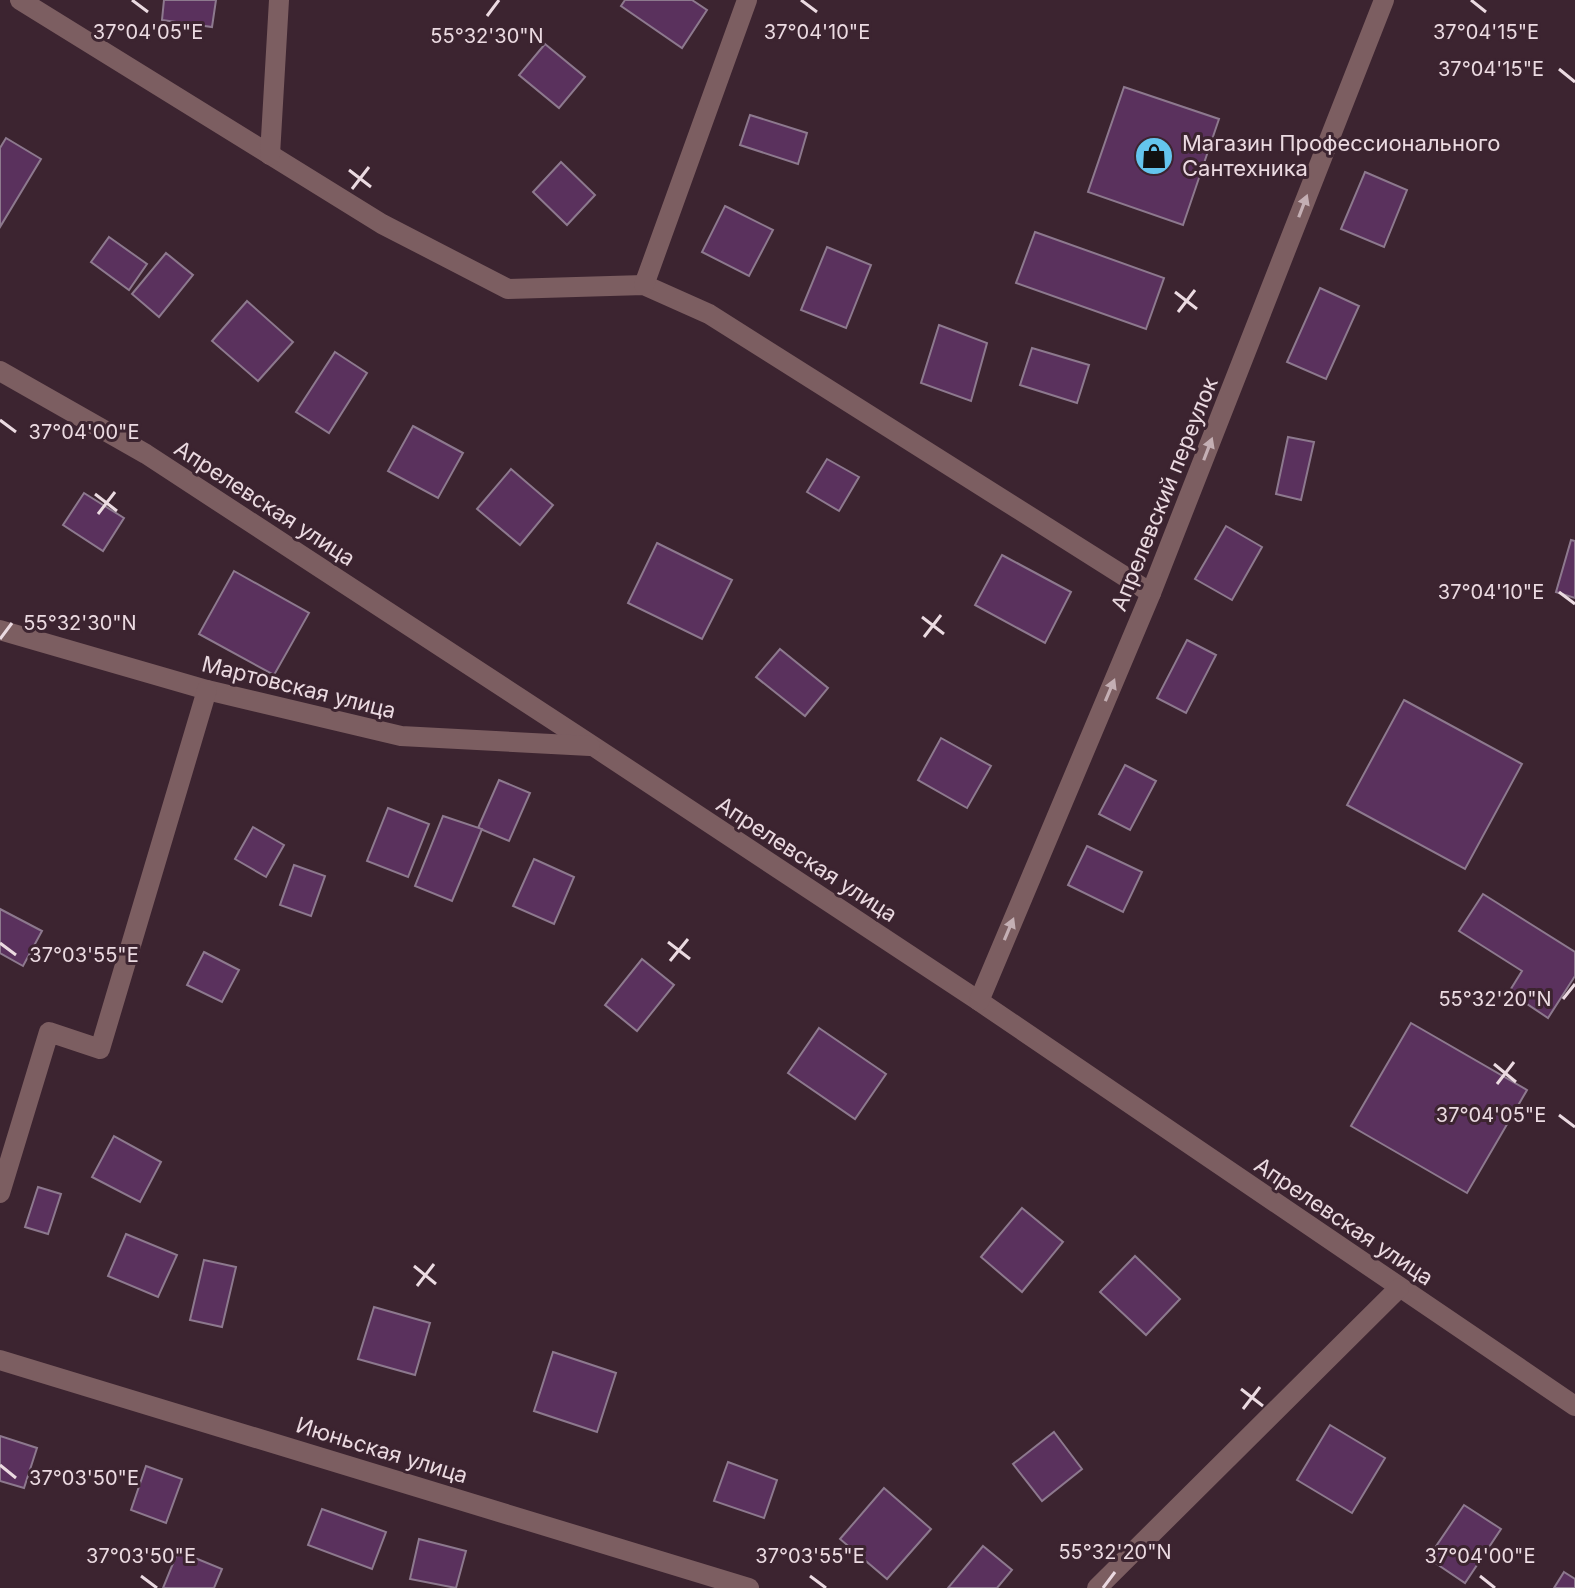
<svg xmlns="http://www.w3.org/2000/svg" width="1575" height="1588" font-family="Inter,sans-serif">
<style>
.building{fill:#5a315d;stroke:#8d798e;stroke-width:2}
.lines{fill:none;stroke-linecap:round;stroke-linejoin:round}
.minor{stroke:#7c5e61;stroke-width:20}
.oneway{fill:#c4afb4}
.ticks{fill:none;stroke:#ebdae1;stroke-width:3}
.labels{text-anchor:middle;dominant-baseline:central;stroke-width:6;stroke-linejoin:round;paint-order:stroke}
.poi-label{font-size:22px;fill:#ebdae1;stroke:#3c2430;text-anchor:start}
.street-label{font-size:22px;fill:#ebdae1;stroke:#3c2430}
.ticks-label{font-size:20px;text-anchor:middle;fill:#ebdae1;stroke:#3c2430;stroke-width:6;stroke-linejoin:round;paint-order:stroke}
</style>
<rect width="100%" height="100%" fill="#3c2430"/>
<g class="building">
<path d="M 164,0 L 216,0 L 212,27 L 162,20 Z"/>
<path d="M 625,0 L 692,0 L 707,10 L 682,48 L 621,6 Z"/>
<path d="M 545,44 L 585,77 L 559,108 L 519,75 Z"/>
<path d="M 1124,87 L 1219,119 L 1183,225 L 1088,192 Z"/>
<path d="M 750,115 L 807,133 L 798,164 L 740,145 Z"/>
<path d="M 6,138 L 41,159 L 0,227 L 0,148 Z"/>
<path d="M 561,162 L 595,195 L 567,225 L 533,192 Z"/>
<path d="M 1365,172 L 1407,190 L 1384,247 L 1341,229 Z"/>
<path d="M 725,206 L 773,230 L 749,276 L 702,252 Z"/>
<path d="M 1035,232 L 1164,278 L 1146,329 L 1016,283 Z"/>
<path d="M 109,237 L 147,264 L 129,290 L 91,262 Z"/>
<path d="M 827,247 L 871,265 L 846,328 L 801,310 Z"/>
<path d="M 166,253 L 193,275 L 159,317 L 132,294 Z"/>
<path d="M 1320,288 L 1359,306 L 1326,379 L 1287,362 Z"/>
<path d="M 247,301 L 293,342 L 258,381 L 212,341 Z"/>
<path d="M 939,325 L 987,343 L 971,401 L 921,383 Z"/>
<path d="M 1032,348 L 1089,365 L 1077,403 L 1020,385 Z"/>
<path d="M 335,352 L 367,373 L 329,433 L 296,412 Z"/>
<path d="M 413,426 L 463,453 L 438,498 L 388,471 Z"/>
<path d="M 1288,437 L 1314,442 L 1301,500 L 1276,494 Z"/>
<path d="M 827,459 L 859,477 L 839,511 L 807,492 Z"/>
<path d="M 511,469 L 553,505 L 520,545 L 477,509 Z"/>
<path d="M 84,493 L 124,518 L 103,551 L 63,525 Z"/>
<path d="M 1226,526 L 1262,547 L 1232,600 L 1195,579 Z"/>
<path d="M 1571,540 L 1575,541 L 1575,598 L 1556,592 Z"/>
<path d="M 657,543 L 732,580 L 702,639 L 628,603 Z"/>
<path d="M 1002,555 L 1071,592 L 1045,643 L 975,605 Z"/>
<path d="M 234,571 L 309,613 L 274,675 L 199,634 Z"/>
<path d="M 1187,640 L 1216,655 L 1186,713 L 1157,698 Z"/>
<path d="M 780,649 L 828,688 L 805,716 L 756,677 Z"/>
<path d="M 1404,700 L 1522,764 L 1465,869 L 1347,805 Z"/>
<path d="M 941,738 L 991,766 L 967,808 L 918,780 Z"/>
<path d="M 1125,765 L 1156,781 L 1130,830 L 1099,814 Z"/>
<path d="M 499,780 L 530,793 L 509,841 L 478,828 Z"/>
<path d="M 388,808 L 429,824 L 408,877 L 367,861 Z"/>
<path d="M 443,816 L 482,829 L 452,901 L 415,886 Z"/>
<path d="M 253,827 L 284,845 L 266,877 L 235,859 Z"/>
<path d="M 1087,846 L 1142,872 L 1123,912 L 1068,885 Z"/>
<path d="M 534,859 L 574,877 L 554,924 L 513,906 Z"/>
<path d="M 294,865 L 325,876 L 311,916 L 280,905 Z"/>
<path d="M 1483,894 L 1575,952 L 1575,976 L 1548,1018 L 1509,992 L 1522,971 L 1459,931 Z"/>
<path d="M 0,909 L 42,931 L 23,966 L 0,953 Z"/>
<path d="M 204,952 L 239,970 L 222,1002 L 187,985 Z"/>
<path d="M 642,959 L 674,985 L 637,1031 L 605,1005 Z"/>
<path d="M 1411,1023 L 1527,1090 L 1467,1193 L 1351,1126 Z"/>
<path d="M 819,1028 L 886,1074 L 855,1119 L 788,1073 Z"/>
<path d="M 114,1136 L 161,1162 L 140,1202 L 92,1177 Z"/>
<path d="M 38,1187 L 61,1194 L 48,1234 L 25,1227 Z"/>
<path d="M 1022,1208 L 1063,1242 L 1022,1292 L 981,1257 Z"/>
<path d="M 126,1234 L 177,1255 L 158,1297 L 108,1276 Z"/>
<path d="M 1135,1256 L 1180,1299 L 1146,1335 L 1100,1292 Z"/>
<path d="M 204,1260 L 236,1267 L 222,1327 L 190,1320 Z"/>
<path d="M 374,1307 L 430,1323 L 415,1375 L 358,1359 Z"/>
<path d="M 553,1352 L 616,1373 L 597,1432 L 534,1411 Z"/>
<path d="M 1330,1425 L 1385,1458 L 1352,1513 L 1297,1480 Z"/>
<path d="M 1054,1432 L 1082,1469 L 1042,1501 L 1013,1464 Z"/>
<path d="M 0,1436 L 37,1448 L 24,1488 L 0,1481 Z"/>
<path d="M 728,1462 L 777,1480 L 764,1518 L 714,1501 Z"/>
<path d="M 146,1466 L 182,1479 L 166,1523 L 131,1510 Z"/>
<path d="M 884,1488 L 931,1529 L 887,1579 L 840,1539 Z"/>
<path d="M 1464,1505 L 1501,1529 L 1465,1583 L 1428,1558 Z"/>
<path d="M 322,1509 L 386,1532 L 372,1569 L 308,1545 Z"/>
<path d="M 419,1539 L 466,1551 L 456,1588 L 410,1579 Z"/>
<path d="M 983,1546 L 1012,1570 L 997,1588 L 948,1588 Z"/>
<path d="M 178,1551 L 222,1569 L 214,1588 L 163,1588 Z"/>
<path d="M 1564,1572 L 1575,1579 L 1575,1588 L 1554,1588 Z"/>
</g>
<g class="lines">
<g class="minor">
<path d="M 20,0 L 382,224 L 508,289 L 644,285 L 709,314 L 1151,593"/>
<path d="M 270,155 L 279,0"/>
<path d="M 644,285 L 747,0"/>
<path d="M 0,371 L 146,454 L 593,746 L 979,1001 L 1575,1406"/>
<path d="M 0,630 L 207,690 L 401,736 L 590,746"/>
<path d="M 979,1001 L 1151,593 L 1384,0"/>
<path d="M 0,1193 L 49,1032 L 100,1049 L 207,690"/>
<path d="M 0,1360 L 749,1588"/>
<path d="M 1097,1588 L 1399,1288"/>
</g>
</g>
<defs><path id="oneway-solid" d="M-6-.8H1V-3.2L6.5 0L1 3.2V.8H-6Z" transform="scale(2)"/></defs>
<g class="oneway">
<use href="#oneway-solid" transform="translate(1303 206) rotate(-69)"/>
<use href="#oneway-solid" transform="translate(1208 449) rotate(-69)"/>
<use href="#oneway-solid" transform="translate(1110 690) rotate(-67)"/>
<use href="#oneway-solid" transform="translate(1009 929) rotate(-67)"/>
</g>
<path class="ticks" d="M 132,0 L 148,12M 801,0 L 817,12M 1471,0 L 1486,12M 487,16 L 499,0M 1559,69 L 1575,82M 349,170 L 371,187M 352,189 L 369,167M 1175,292 L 1197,309M 1178,312 L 1195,290M 0,420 L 16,432M 95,494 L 117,511M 98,514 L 115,492M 1559,592 L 1575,604M 922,617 L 944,634M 924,637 L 941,615M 0,639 L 12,623M 668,942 L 690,959M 0,943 L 16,955M 670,961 L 688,939M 1563,999 L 1575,984M 1494,1064 L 1516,1082M 1497,1084 L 1514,1062M 1559,1115 L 1575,1127M 414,1266 L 436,1284M 417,1286 L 434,1264M 1241,1389 L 1263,1406M 1243,1409 L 1260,1387M 0,1465 L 16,1478M 141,1576 L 157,1588M 810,1576 L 826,1588M 1480,1576 L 1495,1588M 1103,1588 L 1115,1572"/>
<defs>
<g id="shop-disc" transform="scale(2)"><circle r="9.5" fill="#64c5ee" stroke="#3c2430"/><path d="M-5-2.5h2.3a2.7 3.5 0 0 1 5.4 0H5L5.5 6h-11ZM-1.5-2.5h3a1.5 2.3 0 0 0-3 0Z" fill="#111"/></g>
</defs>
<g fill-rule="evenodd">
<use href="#shop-disc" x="1154" y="156"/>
</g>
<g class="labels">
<g class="poi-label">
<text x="1182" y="143">Магазин Профессионального<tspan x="1182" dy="25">Сантехника</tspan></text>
</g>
<g class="street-label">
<text transform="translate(1164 494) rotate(-68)">Апрелевский переулок</text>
<text transform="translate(265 503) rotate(33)">Апрелевская улица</text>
<text transform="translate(299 687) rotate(14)">Мартовская улица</text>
<text transform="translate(807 859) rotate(33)">Апрелевская улица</text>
<text transform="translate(1344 1221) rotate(34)">Апрелевская улица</text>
<text transform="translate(382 1450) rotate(17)">Июньская улица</text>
</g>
</g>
<g class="ticks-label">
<text x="148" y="39">37°04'05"E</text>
<text x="817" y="39">37°04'10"E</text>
<text x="1486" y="39">37°04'15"E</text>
<text x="487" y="43">55°32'30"N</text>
<text x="1491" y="76">37°04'15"E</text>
<text x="84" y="439">37°04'00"E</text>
<text x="1491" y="599">37°04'10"E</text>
<text x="80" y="630">55°32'30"N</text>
<text x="84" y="962">37°03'55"E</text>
<text x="1495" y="1006">55°32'20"N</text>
<text x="1491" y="1122">37°04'05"E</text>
<text x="84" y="1485">37°03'50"E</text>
<text x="1115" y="1559">55°32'20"N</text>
<text x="141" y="1563">37°03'50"E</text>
<text x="810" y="1563">37°03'55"E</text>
<text x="1480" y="1563">37°04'00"E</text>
</g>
</svg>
